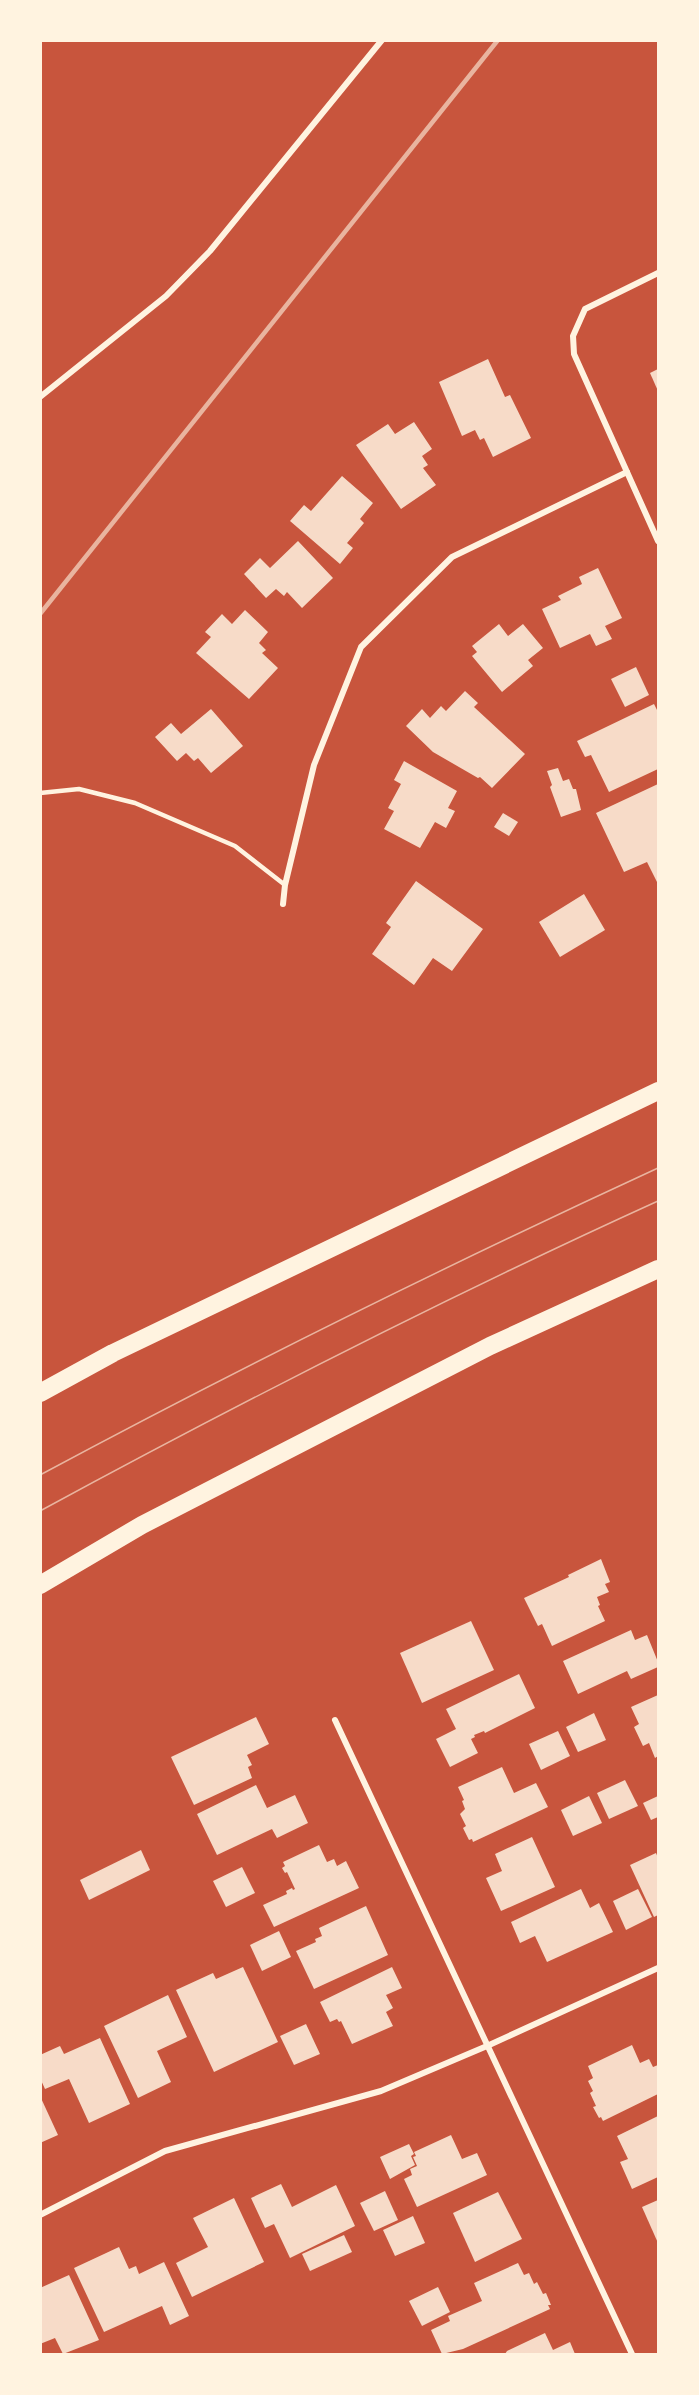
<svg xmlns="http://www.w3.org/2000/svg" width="699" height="2395" font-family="'Work Sans',sans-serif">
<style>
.building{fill:#f7dbc8}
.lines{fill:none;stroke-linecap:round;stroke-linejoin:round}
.service{stroke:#fff3e0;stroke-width:4.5}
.minor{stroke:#fff3e0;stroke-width:6}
.motorway{stroke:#fff3e0;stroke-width:18}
.tram{stroke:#e9b49f;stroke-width:1.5}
.rail{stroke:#e9b49f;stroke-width:4.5}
</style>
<rect width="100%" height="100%" fill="#c8553d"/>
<g class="building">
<path d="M 488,359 L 505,397 L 510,395 L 531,438 L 493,457 L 484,438 L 480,440 L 475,430 L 462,436 L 439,382 Z"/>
<path d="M 658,369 L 658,391 L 650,373 Z"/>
<path d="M 414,422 L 432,449 L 422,456 L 428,465 L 423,468 L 436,485 L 401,509 L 356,445 L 388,424 L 395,434 Z"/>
<path d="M 342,476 L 373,503 L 360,519 L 364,523 L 347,543 L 353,548 L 340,564 L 290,521 L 304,505 L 311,511 Z"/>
<path d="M 298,541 L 333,578 L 302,608 L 287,592 L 284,596 L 276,589 L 266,598 L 244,574 L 260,558 L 270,568 Z"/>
<path d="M 598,568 L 622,618 L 605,626 L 612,639 L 596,646 L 590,634 L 560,648 L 542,609 L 561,600 L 558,596 L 582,584 L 579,577 Z"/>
<path d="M 245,610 L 268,632 L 259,643 L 266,650 L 262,653 L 278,668 L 249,699 L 196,653 L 211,637 L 205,632 L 222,614 L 232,624 Z"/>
<path d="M 499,624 L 508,636 L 523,624 L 543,648 L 528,660 L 533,666 L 502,692 L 472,656 L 477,652 L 472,646 Z"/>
<path d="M 636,667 L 649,695 L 625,707 L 611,679 Z"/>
<path d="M 465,691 L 478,703 L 474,707 L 525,754 L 492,788 L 480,777 L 478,778 L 433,752 L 406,726 L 422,709 L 430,718 L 441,706 L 446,711 Z"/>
<path d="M 654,704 L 658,712 L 658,769 L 609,792 L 591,755 L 585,757 L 577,741 Z"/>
<path d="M 211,709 L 243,746 L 211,773 L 198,758 L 194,761 L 186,753 L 177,761 L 155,737 L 171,723 L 181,734 Z"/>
<path d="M 404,761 L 457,791 L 448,808 L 455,811 L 446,828 L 435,822 L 420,848 L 384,829 L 394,811 L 388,808 L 401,784 L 394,780 Z"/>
<path d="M 558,768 L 563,781 L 569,779 L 573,789 L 576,789 L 581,810 L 561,817 L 550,787 L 552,785 L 547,771 Z"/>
<path d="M 658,784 L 658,884 L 647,862 L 624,872 L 596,813 Z"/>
<path d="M 503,813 L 518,822 L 509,836 L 494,827 Z"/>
<path d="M 416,881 L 483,929 L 452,971 L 433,958 L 414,985 L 372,954 L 391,927 L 386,923 Z"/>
<path d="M 584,894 L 605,930 L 560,957 L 539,922 Z"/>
<path d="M 601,1559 L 610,1582 L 605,1584 L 609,1592 L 597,1597 L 600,1605 L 598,1606 L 605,1621 L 552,1646 L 542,1624 L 538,1626 L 524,1598 L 569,1577 L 568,1575 Z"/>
<path d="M 471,1621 L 494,1670 L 422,1703 L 400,1653 Z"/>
<path d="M 631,1630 L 635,1640 L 647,1635 L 658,1662 L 658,1667 L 631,1679 L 627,1671 L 578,1694 L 563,1661 Z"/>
<path d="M 519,1674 L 535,1708 L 485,1733 L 484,1731 L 474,1735 L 475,1737 L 471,1739 L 478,1753 L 450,1767 L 436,1739 L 456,1729 L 446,1709 Z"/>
<path d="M 658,1695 L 658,1756 L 655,1758 L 649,1743 L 643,1746 L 634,1727 L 639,1724 L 631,1707 Z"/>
<path d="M 594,1713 L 606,1740 L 578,1752 L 566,1727 Z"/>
<path d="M 256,1717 L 269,1744 L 247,1755 L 252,1765 L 248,1767 L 252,1778 L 194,1805 L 171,1757 Z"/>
<path d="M 558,1731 L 570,1756 L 541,1770 L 529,1744 Z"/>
<path d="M 502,1767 L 514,1793 L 536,1783 L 548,1807 L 473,1842 L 472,1839 L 469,1840 L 463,1828 L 466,1826 L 460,1814 L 465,1809 L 462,1801 L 464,1800 L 458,1787 Z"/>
<path d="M 625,1780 L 638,1806 L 609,1819 L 597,1793 Z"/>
<path d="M 256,1785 L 267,1808 L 295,1795 L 308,1823 L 277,1838 L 272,1829 L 217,1855 L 197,1814 Z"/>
<path d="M 589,1796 L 602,1823 L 573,1836 L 561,1810 Z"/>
<path d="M 658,1796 L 658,1817 L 651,1820 L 643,1803 Z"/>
<path d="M 532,1837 L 555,1887 L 501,1911 L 486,1878 L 502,1871 L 495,1854 Z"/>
<path d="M 319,1845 L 327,1862 L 334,1859 L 337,1866 L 346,1861 L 359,1888 L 274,1927 L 263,1905 L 287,1894 L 286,1891 L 292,1888 L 293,1890 L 295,1889 L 287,1872 L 285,1873 L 282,1868 L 285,1866 L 283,1862 Z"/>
<path d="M 141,1850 L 150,1870 L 89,1900 L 80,1880 Z"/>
<path d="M 656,1853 L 658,1858 L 658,1915 L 654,1917 L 630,1865 Z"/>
<path d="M 242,1867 L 255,1893 L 226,1907 L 213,1881 Z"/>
<path d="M 581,1889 L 590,1908 L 599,1903 L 613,1932 L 547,1962 L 535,1936 L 520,1943 L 511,1922 Z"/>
<path d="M 638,1889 L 652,1917 L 626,1930 L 613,1901 Z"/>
<path d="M 366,1906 L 388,1955 L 314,1989 L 296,1951 L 316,1942 L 315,1939 L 322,1936 L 319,1928 Z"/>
<path d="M 279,1931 L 291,1957 L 262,1971 L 250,1945 Z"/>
<path d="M 243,1967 L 278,2042 L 214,2072 L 176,1990 L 213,1973 L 216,1979 Z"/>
<path d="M 392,1967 L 402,1988 L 386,1995 L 393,2008 L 386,2012 L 393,2026 L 352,2044 L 341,2021 L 339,2022 L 337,2019 L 330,2022 L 320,2002 Z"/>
<path d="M 168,1995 L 187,2037 L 157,2051 L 171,2082 L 138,2098 L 104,2026 Z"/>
<path d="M 306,2024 L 320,2054 L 294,2065 L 280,2036 Z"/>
<path d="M 100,2038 L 130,2104 L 89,2123 L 69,2079 L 45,2089 L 40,2078 L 40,2055 L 60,2046 L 64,2054 Z"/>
<path d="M 632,2045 L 640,2063 L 649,2059 L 653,2067 L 658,2065 L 658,2094 L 603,2121 L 601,2117 L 599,2118 L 593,2107 L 596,2106 L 590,2093 L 593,2091 L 588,2081 L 593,2078 L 588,2066 Z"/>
<path d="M 40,2096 L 58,2135 L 40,2143 Z"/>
<path d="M 658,2116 L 658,2177 L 632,2189 L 620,2162 L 628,2159 L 617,2136 Z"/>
<path d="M 451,2135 L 462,2159 L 477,2153 L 487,2175 L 417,2207 L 404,2179 L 412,2175 L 410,2169 L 417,2166 L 413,2157 L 416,2156 L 414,2152 Z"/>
<path d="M 409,2144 L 414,2154 L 411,2156 L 415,2165 L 390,2179 L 380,2157 Z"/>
<path d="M 281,2184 L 292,2207 L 336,2185 L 355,2226 L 290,2258 L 274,2224 L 265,2228 L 251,2198 Z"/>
<path d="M 385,2191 L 398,2220 L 374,2231 L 360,2203 Z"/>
<path d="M 498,2192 L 522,2239 L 475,2262 L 453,2213 Z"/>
<path d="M 234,2198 L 264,2262 L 192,2297 L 176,2263 L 208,2247 L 193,2218 Z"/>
<path d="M 658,2200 L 658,2243 L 642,2207 Z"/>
<path d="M 413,2216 L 425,2243 L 395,2256 L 383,2230 Z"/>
<path d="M 344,2235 L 352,2252 L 310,2271 L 302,2254 Z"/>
<path d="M 119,2247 L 129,2269 L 136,2266 L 139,2274 L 164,2262 L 189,2316 L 170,2325 L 162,2306 L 104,2332 L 74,2268 Z"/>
<path d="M 518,2263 L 524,2275 L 529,2273 L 534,2284 L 537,2282 L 543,2294 L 546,2293 L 551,2305 L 548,2305 L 550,2309 L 463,2349 L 442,2354 L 431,2330 L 450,2321 L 448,2316 L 482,2301 L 474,2283 Z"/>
<path d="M 69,2275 L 99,2340 L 63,2354 L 55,2338 L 40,2344 L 40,2288 Z"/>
<path d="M 438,2287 L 450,2312 L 422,2326 L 409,2301 Z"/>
<path d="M 545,2333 L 553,2350 L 570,2342 L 575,2354 L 505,2354 L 507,2351 Z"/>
</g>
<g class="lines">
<path class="service" d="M 40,793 L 79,789 L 135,803 L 235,846 L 285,885"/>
<g class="minor">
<path d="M 658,273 L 585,309 L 573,336 L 574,354 L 658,541"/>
<path d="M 40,397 L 166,296 L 210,251 L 382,40"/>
<path d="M 283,904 L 285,885 L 314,765 L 361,647 L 452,557 L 627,472"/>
<path d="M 335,1720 L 632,2354"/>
<path d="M 40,2215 L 165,2151 L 381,2091 L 487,2046 L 658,1968"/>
</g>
<g class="motorway">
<path d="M 40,1393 L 113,1353 L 658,1091"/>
<path d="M 40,1585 L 142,1525 L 490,1346 L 658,1269"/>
</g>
<g class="tram">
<path d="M 40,1475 C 243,1366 450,1264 658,1168"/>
<path d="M 40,1511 C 243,1401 449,1296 658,1201"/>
</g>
<path class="rail" d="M 40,614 L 498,40"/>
</g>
<rect width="699" height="2395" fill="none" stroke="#fff3e0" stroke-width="84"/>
</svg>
